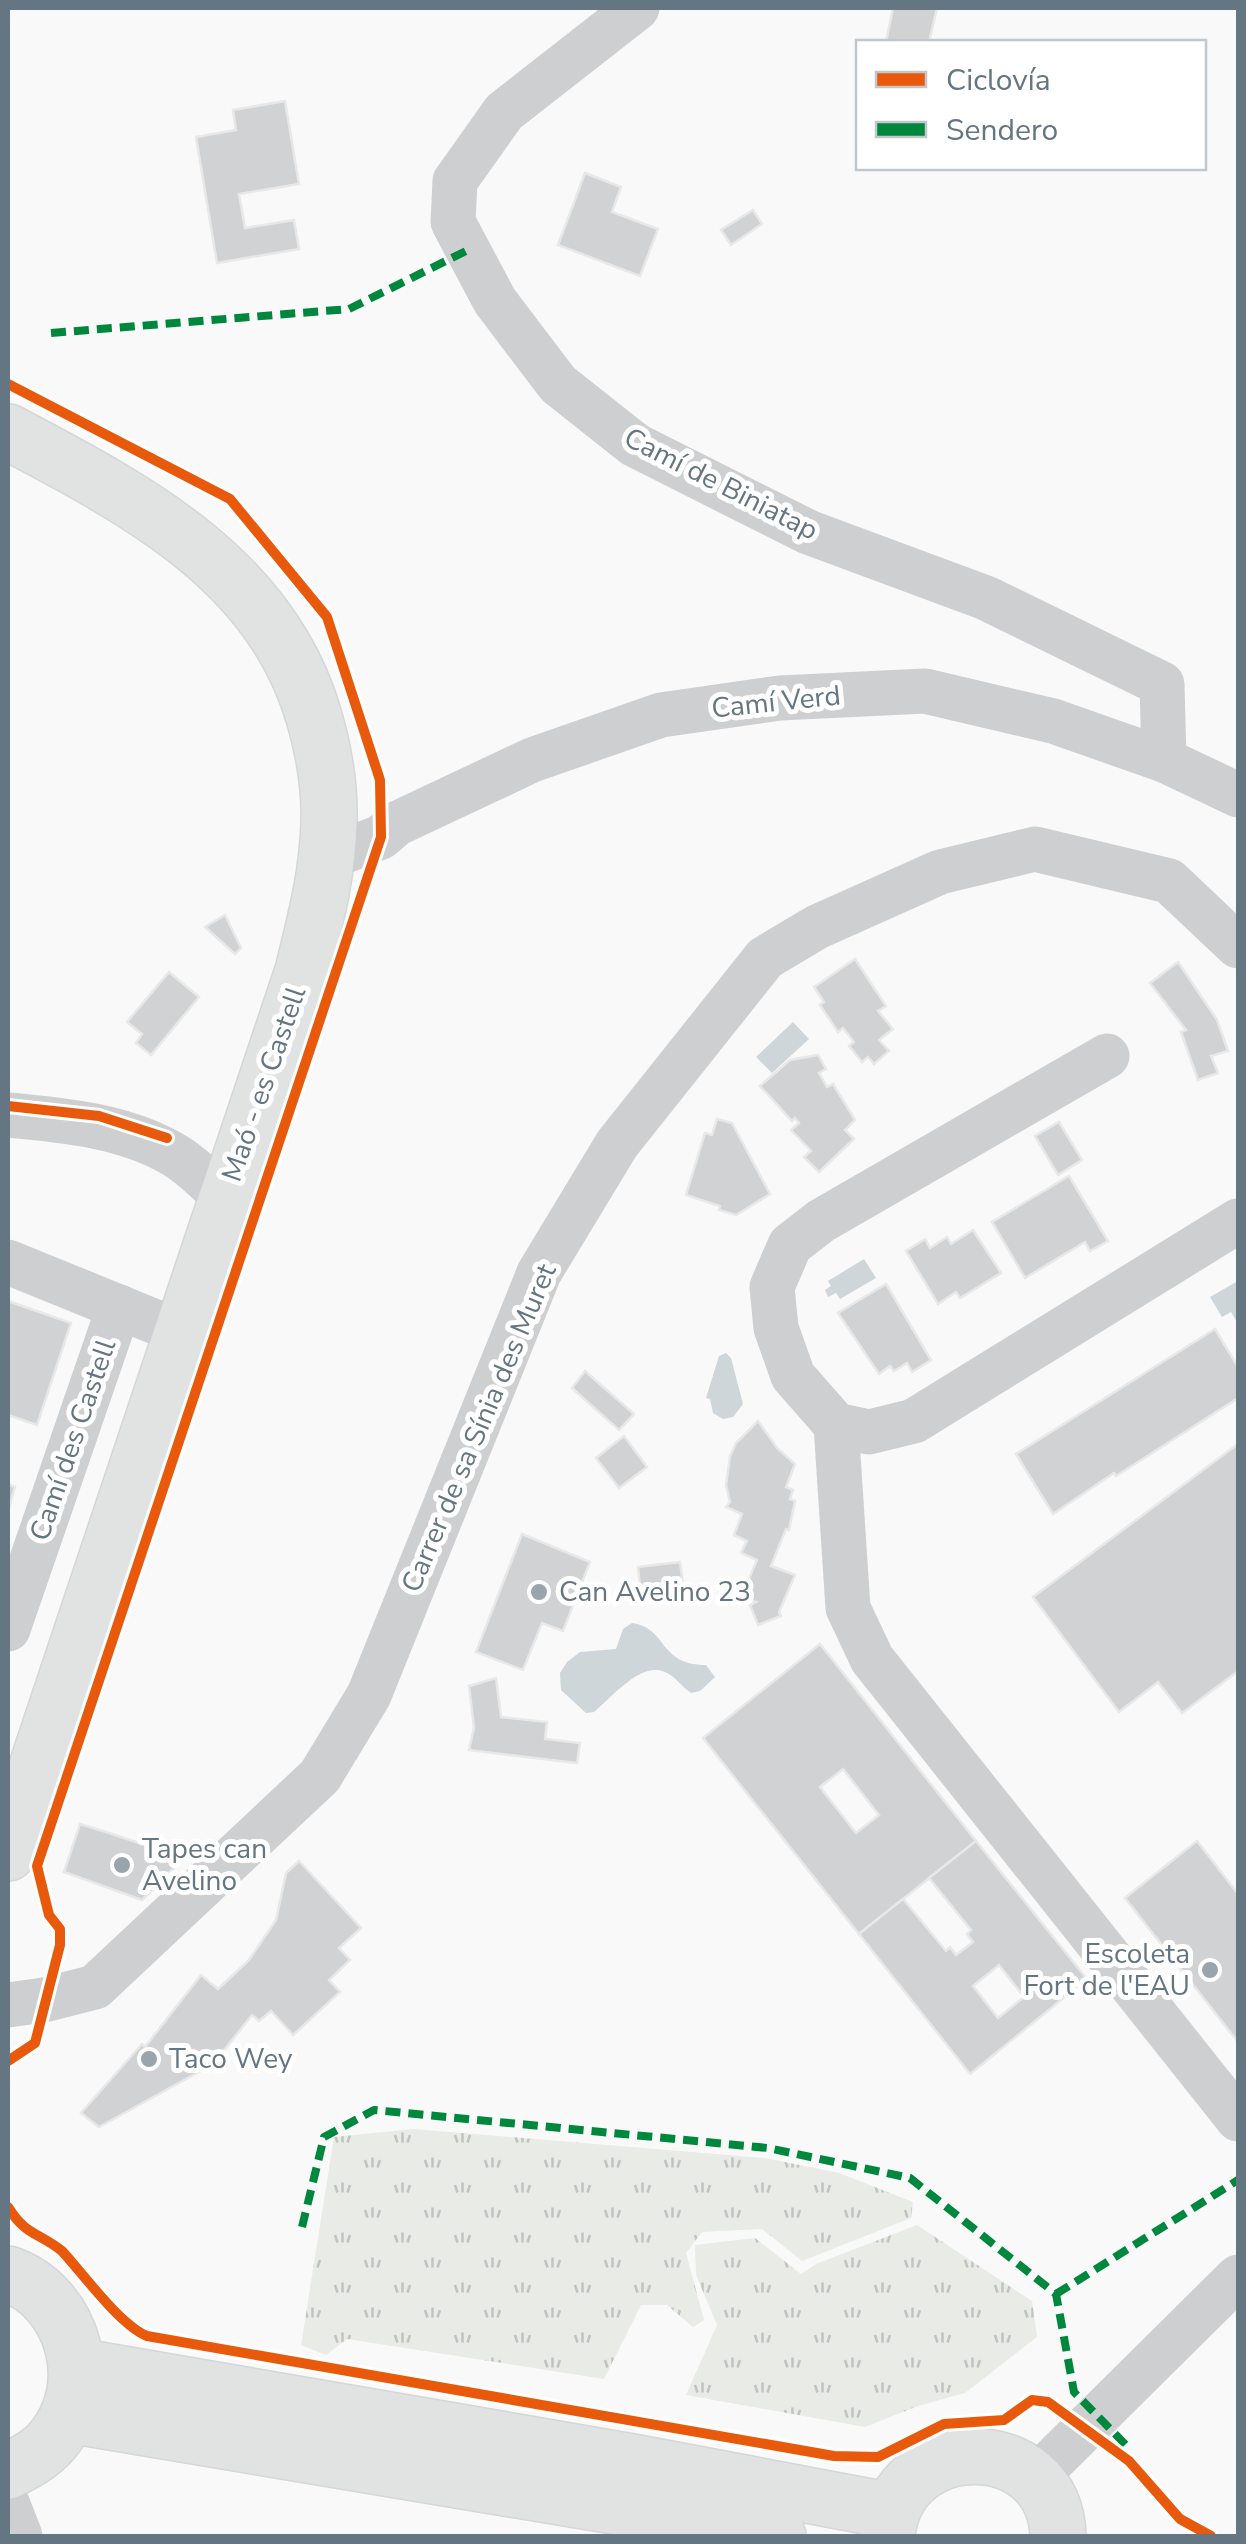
<svg xmlns="http://www.w3.org/2000/svg" width="1246" height="2544" font-family="'Nunito Sans',sans-serif">
<style>
.grass{fill:url(#grass-tufts)}
.water{fill:#ced6d9}
.building{fill:#d0d2d3;stroke:#e8e8e8;stroke-width:2.5;fill-rule:evenodd}
.lines{fill:none;stroke-linecap:round;stroke-linejoin:round}
.major-casing{stroke:#d5d6d7;stroke-width:58}
.minor{stroke:#cecfd0;stroke-width:45}
.major{stroke:#e1e2e2;stroke-width:55}
.quiet{stroke:#00873e;stroke-width:8;stroke-dasharray:15 8;stroke-linecap:butt}
.cycleway-casing{stroke:#fff;stroke-width:16}
.cycleway{stroke:#e8590c;stroke-width:10}
.poi-dot{fill:#99a4ac;stroke:#fff;stroke-width:4}
.labels{text-anchor:middle;dominant-baseline:central;stroke-width:10;stroke-linejoin:round;paint-order:stroke}
.street-label{font-size:28px;fill:#657683;stroke:#fff}
.poi-label{font-size:28px;fill:#657683;stroke:#fff;text-anchor:start}
</style>
<defs>
<pattern id="grass-tufts" width="24" height="20" patternUnits="userSpaceOnUse" patternTransform="scale(2.5)"><rect width="24" height="20" fill="#e8ebe6"/><path d="M3 7l-1-3M5 7V3M7 7l1-3M15 17l-1-3M17 17v-4M19 17l1-3" fill="none" stroke="#c0c3c0"/></pattern>
</defs>
<rect width="100%" height="100%" fill="#f9f9f9"/>
<g class="grass">
<path d="M 413,2129 L 765,2158 L 839,2173 L 913,2202 L 911,2218 L 802,2261 L 762,2229 L 702,2232 L 686,2253 L 704,2320 L 693,2327 L 667,2305 L 641,2305 L 604,2379 L 347,2339 L 326,2355 L 301,2345 L 334,2137 Z"/>
<path d="M 917,2225 L 1032,2301 L 1037,2337 L 965,2393 L 918,2406 L 865,2427 L 686,2395 L 717,2325 L 696,2275 L 695,2245 L 755,2238 L 801,2274 L 816,2264 Z"/>
</g>
<g class="water">
<path d="M 793,1022 L 809,1039 L 772,1073 L 756,1057 Z"/>
<path d="M 864,1259 L 876,1278 L 840,1299 L 836,1293 L 828,1297 L 825,1290 L 831,1286 L 828,1281 Z"/>
<path d="M 1238,1281 L 1238,1324 L 1231,1312 L 1222,1317 L 1210,1297 Z"/>
<path d="M 726,1353 L 731,1358 L 743,1404 L 733,1417 L 723,1419 L 713,1413 L 710,1399 L 706,1398 L 719,1356 Z"/>
<path d="M 632,1623 C 668,1628 658,1665 706,1665 L 715,1677 L 700,1691 L 691,1693 C 682,1687 676,1677 665,1672 C 641,1661 612,1697 594,1712 L 586,1713 L 561,1690 L 560,1673 L 567,1662 L 580,1652 L 616,1649 L 623,1629 Z"/>
</g>
<g class="building">
<path d="M 893,8 L 937,8 L 929,42 L 886,42 Z"/>
<path d="M 285,101 L 299,184 L 239,194 L 245,228 L 294,220 L 299,249 L 217,263 L 196,137 L 236,130 L 233,110 Z"/>
<path d="M 585,173 L 621,187 L 612,212 L 658,229 L 640,276 L 558,245 Z"/>
<path d="M 753,210 L 762,224 L 731,245 L 721,230 Z"/>
<path d="M 225,915 L 241,948 L 235,954 L 205,927 Z"/>
<path d="M 855,959 L 886,1006 L 878,1011 L 893,1029 L 879,1040 L 889,1051 L 874,1064 L 868,1057 L 862,1062 L 849,1046 L 854,1042 L 843,1028 L 838,1032 L 820,1005 L 824,1002 L 814,987 Z"/>
<path d="M 1178,962 L 1217,1020 L 1228,1051 L 1211,1056 L 1218,1073 L 1198,1080 L 1181,1032 L 1186,1030 L 1150,983 Z"/>
<path d="M 169,972 L 199,997 L 151,1055 L 136,1043 L 142,1034 L 127,1022 Z"/>
<path d="M 818,1055 L 826,1069 L 819,1073 L 827,1087 L 833,1084 L 855,1120 L 845,1130 L 854,1139 L 819,1172 L 804,1157 L 811,1151 L 791,1130 L 799,1123 L 795,1118 L 792,1121 L 760,1086 L 790,1060 Z"/>
<path d="M 717,1119 L 732,1123 L 770,1194 L 736,1215 L 719,1210 L 720,1206 L 686,1195 L 705,1133 L 712,1135 Z"/>
<path d="M 1059,1122 L 1082,1160 L 1058,1175 L 1035,1136 Z"/>
<path d="M 1069,1176 L 1108,1241 L 1090,1251 L 1085,1242 L 1025,1278 L 992,1222 Z"/>
<path d="M 973,1230 L 1001,1273 L 960,1298 L 956,1292 L 938,1304 L 906,1251 L 925,1239 L 930,1248 L 947,1237 L 951,1244 Z"/>
<path d="M 886,1284 L 931,1360 L 912,1372 L 907,1363 L 894,1371 L 890,1366 L 879,1374 L 838,1313 Z"/>
<path d="M 8,1301 L 71,1323 L 37,1425 L 8,1415 Z"/>
<path d="M 1215,1329 L 1238,1367 L 1238,1398 L 1116,1476 L 1114,1473 L 1053,1514 L 1016,1454 Z"/>
<path d="M 585,1371 L 634,1414 L 619,1430 L 572,1388 Z"/>
<path d="M 758,1421 L 777,1448 L 795,1464 L 786,1487 L 793,1490 L 790,1499 L 795,1501 L 789,1530 L 786,1529 L 771,1566 L 795,1575 L 779,1612 L 781,1616 L 758,1625 L 750,1605 L 756,1602 L 741,1597 L 757,1560 L 741,1553 L 747,1541 L 734,1535 L 742,1514 L 726,1507 L 730,1502 L 726,1485 L 730,1456 L 736,1443 Z"/>
<path d="M 624,1436 L 647,1467 L 619,1488 L 596,1458 Z"/>
<path d="M 1238,1444 L 1238,1671 L 1182,1713 L 1158,1682 L 1119,1712 L 1033,1597 Z"/>
<path d="M 8,1484 L 15,1487 L 8,1512 Z"/>
<path d="M 522,1534 L 590,1562 L 563,1631 L 542,1623 L 523,1670 L 476,1652 Z"/>
<path d="M 680,1562 L 684,1591 L 641,1596 L 638,1567 Z"/>
<path d="M 820,1644 L 976,1841 L 859,1934 L 703,1738 ZM 843,1769 L 879,1815 L 856,1833 L 820,1787 Z"/>
<path d="M 496,1678 L 501,1717 L 547,1722 L 545,1739 L 580,1743 L 577,1763 L 469,1750 L 474,1728 L 469,1686 Z"/>
<path d="M 80,1824 L 103,1831 L 184,1858 L 142,1900 L 64,1872 Z"/>
<path d="M 976,1841 L 1087,1979 L 970,2074 L 859,1934 L 903,1899 L 946,1951 L 950,1947 L 956,1955 L 973,1942 L 967,1934 L 971,1930 L 929,1878 ZM 999,1965 L 1024,1997 L 998,2018 L 973,1986 Z"/>
<path d="M 1197,1841 L 1238,1894 L 1238,2042 L 1125,1898 Z"/>
<path d="M 299,1861 L 361,1928 L 339,1948 L 350,1960 L 329,1980 L 340,1992 L 293,2035 L 271,2011 L 259,2021 L 252,2015 L 213,2064 L 99,2127 L 81,2113 L 142,2044 L 145,2047 L 201,1975 L 218,1989 L 249,1960 L 276,1920 L 286,1873 Z"/>
</g>
<g class="lines">
<g class="major-casing">
<g id="major">
<path d="M 8,432 C 135,499 271,569 314,717 C 324,751 330,787 329,822 C 328,873 315,922 303,971 L 8,1853"/>
<path d="M 8,2274 C 74,2297 99,2386 52,2441 C 40,2455 24,2463 8,2471"/>
<path d="M 77,2366 L 633,2462 L 892,2511"/>
<path d="M 68,2415 L 625,2508 L 778,2536"/>
<path d="M 887,2536 C 896,2430 1055,2430 1058,2536"/>
</g>
</g>
<g class="minor">
<path d="M 637,8 L 504,112 L 455,181 L 453,222 L 495,301 L 558,384 L 635,445 L 808,532 L 986,598 L 1162,684 L 1164,760"/>
<path d="M 327,858 L 381,837 L 396,824 L 532,760 L 661,715 L 780,698 L 925,691 L 1053,721 L 1164,760 L 1238,795"/>
<path d="M 1107,1056 L 821,1221 L 790,1245 L 772,1287 L 776,1328 L 793,1376 L 836,1425 L 869,1432 L 914,1421 L 1238,1221"/>
<path d="M 8,1115 C 64,1120 127,1126 176,1156 C 194,1167 210,1184 225,1198"/>
<path d="M 8,1262 L 180,1332"/>
<path d="M 836,1425 L 848,1608 L 872,1659 L 1238,2119"/>
<path d="M 8,1629 L 119,1307"/>
<path d="M 8,2005 L 44,2000 L 95,1987 L 320,1776 L 369,1695 L 539,1273 L 617,1144 L 765,958 L 817,927 L 940,872 L 1035,849 L 1169,881 L 1238,946"/>
<path d="M 1034,2479 L 1238,2277"/>
<path d="M 8,2505 L 20,2536"/>
</g>
<use href="#major" class="major"/>
<g class="quiet">
<path d="M 51,333 L 349,309 L 468,250"/>
<path d="M 302,2227 L 324,2137 L 374,2110 L 768,2148 L 910,2178 L 1056,2294 L 1074,2392 L 1126,2445"/>
<path d="M 1056,2294 L 1238,2180"/>
</g>
<g class="cycleway-casing">
<g id="cycleway">
<path d="M 8,384 L 230,499 L 327,617 L 380,780 L 381,837 L 37,1866 L 49,1915 L 60,1929 L 60,1945 L 35,2043 L 8,2061"/>
<path d="M 8,1106 L 99,1116 L 167,1138"/>
<path d="M 8,2207 C 26,2236 38,2232 62,2251 C 84,2275 120,2325 147,2336 L 834,2456 L 878,2457 L 944,2424 L 1004,2420 L 1032,2400 L 1048,2402 L 1129,2461 L 1180,2519 L 1211,2536"/>
</g>
</g>
<use href="#cycleway" class="cycleway"/>
</g>
<g class="poi-dot">
<circle cx="539" cy="1592" r="10"/>
<circle cx="122" cy="1865" r="10"/>
<circle cx="1210" cy="1970" r="10"/>
<circle cx="149" cy="2059" r="10"/>
</g>
<g class="labels">
<g class="street-label">
<text transform="translate(721 484) rotate(27)">Camí de Biniatap</text>
<text transform="translate(776 702) rotate(-6)">Camí Verd</text>
<text transform="translate(264 1084) rotate(-71)">Maó - es Castell</text>
<text transform="translate(479 1428) rotate(-67)">Carrer de sa Sínia des Muret</text>
<text transform="translate(73 1440) rotate(-71)">Camí des Castell</text>
</g>
<g class="poi-label">
<text x="559" y="1592">Can Avelino 23</text>
<text x="142" y="1849">Tapes can<tspan x="142" dy="32">Avelino</tspan></text>
<text x="1190" y="1954" text-anchor="end">Escoleta<tspan x="1190" dy="32">Fort de l'EAU</tspan></text>
<text x="169" y="2059">Taco Wey</text>
</g>
</g>
<rect width="1246" height="2544" fill="none" stroke="#657683" stroke-width="20"/>
<rect x="856" y="40" width="350" height="130" fill="#ffffff" stroke="#c1c8cd" stroke-width="2.5"/>
<rect x="876" y="72" width="50" height="15" fill="#e8590c" stroke="#c1c8cd" stroke-width="2.5"/>
<text x="946" y="90" font-size="30" fill="#657683">Ciclovía</text>
<rect x="876" y="122" width="50" height="15" fill="#00873e" stroke="#c1c8cd" stroke-width="2.5"/>
<text x="946" y="140" font-size="30" fill="#657683">Sendero</text>
</svg>
